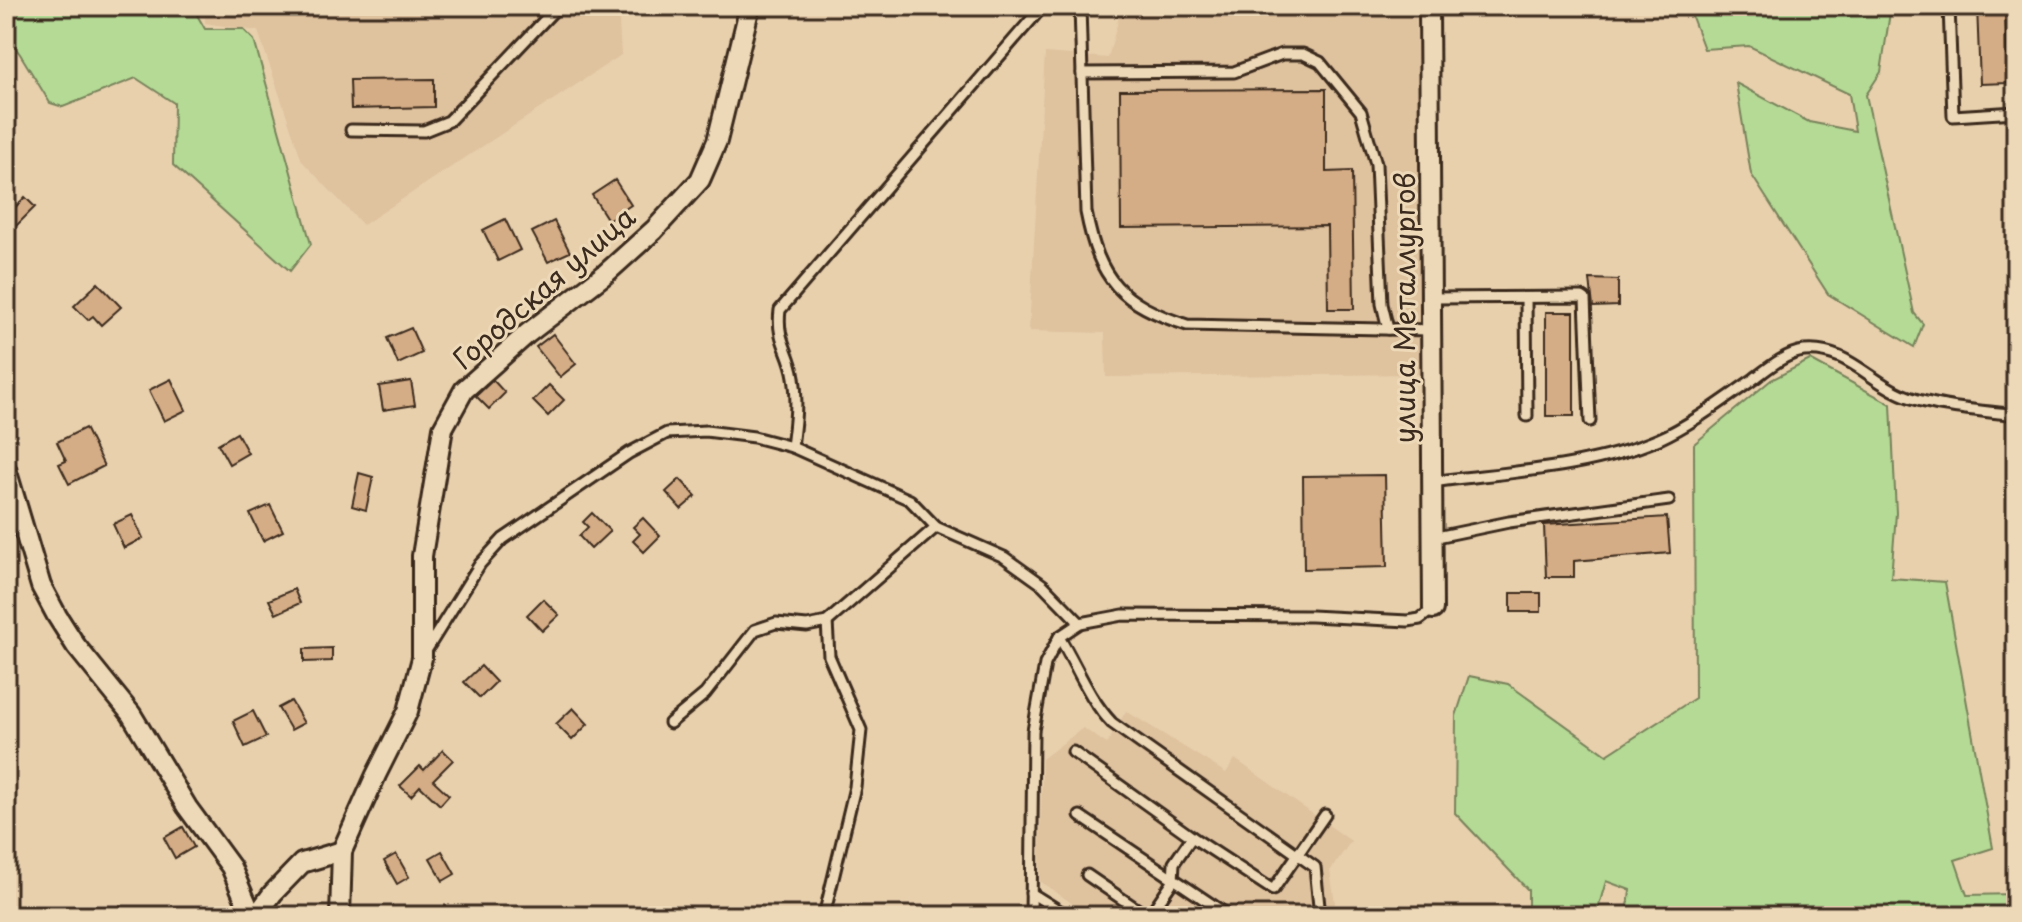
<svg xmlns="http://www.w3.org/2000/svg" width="2022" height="922" font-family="'Playpen Sans',sans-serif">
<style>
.built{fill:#dfc29e}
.green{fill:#b4da95;stroke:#78825a;stroke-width:2}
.building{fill:#d4ac85;stroke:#3b2a1e;stroke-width:2}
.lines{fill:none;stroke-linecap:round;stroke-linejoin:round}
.service-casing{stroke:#3b2a1e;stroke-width:15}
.minor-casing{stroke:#3b2a1e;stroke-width:24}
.service{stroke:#edd9b7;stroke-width:9}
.minor{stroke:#edd9b7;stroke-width:18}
.labels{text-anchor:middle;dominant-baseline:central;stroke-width:6;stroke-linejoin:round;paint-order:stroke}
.street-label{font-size:28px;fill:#3b2a1e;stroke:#edd9b7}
</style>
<rect width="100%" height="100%" fill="#e8d0ad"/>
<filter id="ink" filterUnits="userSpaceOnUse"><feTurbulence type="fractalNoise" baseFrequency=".0125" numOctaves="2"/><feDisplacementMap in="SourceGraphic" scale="16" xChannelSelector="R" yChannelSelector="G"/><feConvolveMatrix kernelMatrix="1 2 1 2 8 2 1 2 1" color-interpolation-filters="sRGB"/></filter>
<g filter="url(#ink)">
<g class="built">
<path d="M 204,6 L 618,6 L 621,55 L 363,225 L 302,161 L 258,31 L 205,23 Z"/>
<path d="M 1122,6 L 1416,6 L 1422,374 L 1106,377 L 1105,333 L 1029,331 L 1045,53 L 1108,58 Z"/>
<path d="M 1126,711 L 1226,773 L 1235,759 L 1351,841 L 1330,871 L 1337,916 L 1090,916 L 1040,881 L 1042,759 L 1083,728 L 1107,744 Z"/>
</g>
<g class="green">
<path d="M 6,6 L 192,6 L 205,29 L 243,29 L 254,40 L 311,244 L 290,271 L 173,165 L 174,103 L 136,78 L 63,107 L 50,103 L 20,54 L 6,35 Z"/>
<path d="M 1688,6 L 1891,6 L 1881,72 L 1866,95 L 1914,313 L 1923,324 L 1914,347 L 1828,294 L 1751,174 L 1736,83 L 1809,122 L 1855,131 L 1849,94 L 1749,46 L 1704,49 Z"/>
<path d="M 1810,360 L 1891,404 L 1896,513 L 1891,578 L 1945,582 L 1993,848 L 1955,860 L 1967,895 L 2016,894 L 2016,916 L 1627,916 L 1630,890 L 1606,881 L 1596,916 L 1528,916 L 1528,890 L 1455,813 L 1456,716 L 1469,676 L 1508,684 L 1607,755 L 1695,698 L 1694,444 L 1771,380 Z"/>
</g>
<g class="building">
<path d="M 1977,6 L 2005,6 L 2008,83 L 1980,84 Z"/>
<path d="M 434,79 L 434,107 L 351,109 L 350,80 Z"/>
<path d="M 1326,89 L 1326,172 L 1352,171 L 1354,309 L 1328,309 L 1327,226 L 1121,228 L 1120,90 Z"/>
<path d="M 615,180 L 631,205 L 608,220 L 592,195 Z"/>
<path d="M 25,197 L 35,207 L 14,228 L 6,217 Z"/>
<path d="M 505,219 L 520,250 L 498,261 L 483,230 Z"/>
<path d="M 554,221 L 570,252 L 548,262 L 532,232 Z"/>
<path d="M 1590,279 L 1618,280 L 1618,306 L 1593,307 Z"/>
<path d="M 98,283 L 121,307 L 101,325 L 93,316 L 88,320 L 74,306 Z"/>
<rect x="1546" y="312" width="28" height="104"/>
<path d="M 411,328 L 422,353 L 398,364 L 387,338 Z"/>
<path d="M 553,334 L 576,364 L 560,377 L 536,347 Z"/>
<path d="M 171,379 L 186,410 L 164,421 L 149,390 Z"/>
<path d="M 493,380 L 505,393 L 489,409 L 476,396 Z"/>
<path d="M 411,381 L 415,405 L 383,410 L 379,386 Z"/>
<path d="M 549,385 L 564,400 L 548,416 L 533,401 Z"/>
<path d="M 85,428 L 104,466 L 69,484 L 59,464 L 66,461 L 57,442 Z"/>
<path d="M 237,433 L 248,453 L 229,464 L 218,444 Z"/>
<path d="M 359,473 L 373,477 L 366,510 L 352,506 Z"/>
<path d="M 1385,475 L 1387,567 L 1304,569 L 1303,476 Z"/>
<path d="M 680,479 L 696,496 L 681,509 L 666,492 Z"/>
<path d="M 270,505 L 283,531 L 263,541 L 250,514 Z"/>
<path d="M 592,513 L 610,531 L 591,549 L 579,536 L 588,527 L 583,522 Z"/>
<path d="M 132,515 L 143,538 L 124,548 L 113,524 Z"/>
<path d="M 1667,517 L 1670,553 L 1574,561 L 1574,577 L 1546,577 L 1544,525 Z"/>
<path d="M 643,518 L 660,536 L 644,552 L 633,541 L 640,534 L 633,527 Z"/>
<path d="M 294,589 L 300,603 L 276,614 L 269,600 Z"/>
<rect x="1511" y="593" width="30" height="19"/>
<path d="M 543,599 L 559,615 L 542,631 L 527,615 Z"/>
<path d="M 332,648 L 332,661 L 304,662 L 304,649 Z"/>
<path d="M 481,666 L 496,682 L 480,698 L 464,682 Z"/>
<path d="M 291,701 L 304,723 L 291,730 L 278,708 Z"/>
<path d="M 573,708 L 588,724 L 572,740 L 556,724 Z"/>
<path d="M 253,711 L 266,737 L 245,747 L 233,721 Z"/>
<path d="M 443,750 L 453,760 L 433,780 L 449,795 L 440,805 L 420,786 L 411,796 L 400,786 L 420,766 L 424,770 Z"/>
<path d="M 183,827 L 194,847 L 175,858 L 164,838 Z"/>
<path d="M 442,851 L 455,874 L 443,881 L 430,858 Z"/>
<path d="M 396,854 L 409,877 L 397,884 L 384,861 Z"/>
</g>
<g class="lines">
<g class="service-casing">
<g id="service">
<path d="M 1080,6 L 1086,212 C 1099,280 1121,304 1187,325 L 1431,330"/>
<path d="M 1949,6 L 1953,116 L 2016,112"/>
<path d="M 1082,73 L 1234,72 L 1282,54 L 1303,54 L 1320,62 L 1361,112 L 1376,164 L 1382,304 L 1388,329"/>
<path d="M 351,130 L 424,131 L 449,121 L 558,6"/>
<path d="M 1431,298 L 1582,297 L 1585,299 L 1590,421"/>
<path d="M 1526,298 L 1527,416"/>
<path d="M 792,447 C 795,423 798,401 794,377 C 790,350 776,341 780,310 L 1043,6"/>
<path d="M 1432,482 C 1506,472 1589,469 1659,439 C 1692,424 1722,401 1751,381 C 1766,370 1785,353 1804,351 C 1843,347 1866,377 1897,392 C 1926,407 1983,411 2016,415"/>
<path d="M 1432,538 L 1509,522 L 1669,500"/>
<path d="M 1059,637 C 1077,666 1088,698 1112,723 L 1315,867 L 1320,916"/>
<path d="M 424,654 L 480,564 L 503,539 L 629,453 L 667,433 L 706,431 L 754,437 L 792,447 L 910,500 L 936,527 L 1004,557 L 1043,585 L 1080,623"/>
<path d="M 670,723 L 705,694 L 755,630 L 776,623 L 807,626 L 827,622 L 936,527"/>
<path d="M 1073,752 L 1192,837"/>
<path d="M 1080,816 L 1229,916"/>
<path d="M 1087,875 L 1147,916"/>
<path d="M 1031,893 L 1068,916"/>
<path d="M 824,916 L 855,787 L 861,730 L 829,656 L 827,622"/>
<path d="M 1031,916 L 1033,731 L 1045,664 L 1059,637 L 1080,623 L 1123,615 L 1311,616 L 1408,621 L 1420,619 L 1433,609"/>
<path d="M 1149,916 L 1173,881 L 1174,863 L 1192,837 L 1273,890 L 1325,815"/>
</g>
</g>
<g class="minor-casing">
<g id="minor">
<path d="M 1429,6 L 1433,609"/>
<path d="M 6,469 L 41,586 L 57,616 L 76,646 L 131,714 L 187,807 L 231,867 L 252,916"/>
<path d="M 256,916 L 273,893 L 302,863 L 342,851"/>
<path d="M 340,916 L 342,851 L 376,775 L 408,711 L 422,658 L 422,556 L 443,428 L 464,390 L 527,334 L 604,275 L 654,230 L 700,180 L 717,141 L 750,6"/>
</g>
</g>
<use href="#service" class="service"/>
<use href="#minor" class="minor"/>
</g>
</g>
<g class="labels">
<g class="street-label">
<text transform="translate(543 287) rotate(-41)">Городская улица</text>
<text transform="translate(1403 308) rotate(-90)">улица Металлургов</text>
</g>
</g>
<rect width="2022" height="922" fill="none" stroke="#edd9b7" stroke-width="32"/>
<rect x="16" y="16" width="1990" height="890" fill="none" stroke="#3b2a1e" stroke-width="3" filter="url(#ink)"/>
</svg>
